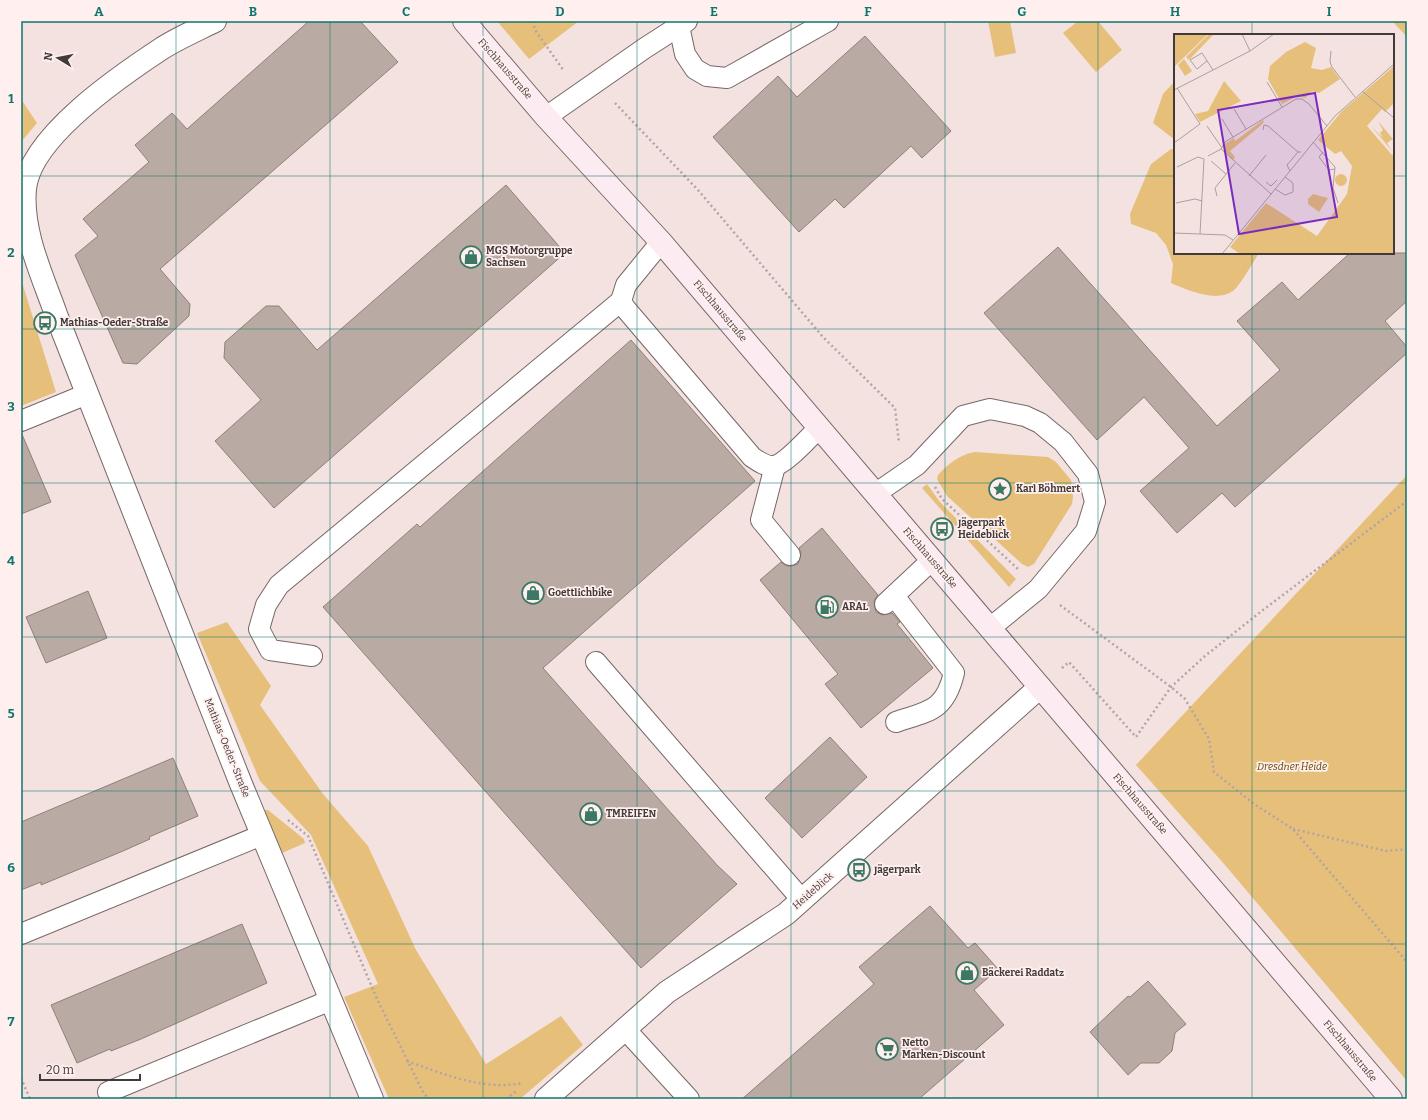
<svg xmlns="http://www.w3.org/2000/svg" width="1428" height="1120" font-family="Bitter,serif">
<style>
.green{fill:#e6c07a}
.building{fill:#b9aba3;stroke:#8e8179}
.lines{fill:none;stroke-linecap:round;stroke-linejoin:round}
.service-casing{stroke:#766766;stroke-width:22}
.minor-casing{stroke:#766766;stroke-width:24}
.secondary-casing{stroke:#766766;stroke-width:24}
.path{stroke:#b2a4a3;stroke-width:2.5;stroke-dasharray:2 3;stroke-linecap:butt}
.service{stroke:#fff;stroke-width:20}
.minor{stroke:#fff;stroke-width:22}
.secondary{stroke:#fcecf2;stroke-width:22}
.grid{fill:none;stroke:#0f766e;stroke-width:1;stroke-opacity:0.55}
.labels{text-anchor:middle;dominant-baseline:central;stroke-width:3.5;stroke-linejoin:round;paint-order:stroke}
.street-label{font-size:10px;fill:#413a39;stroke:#fff0ef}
.poi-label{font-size:10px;font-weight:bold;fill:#413a39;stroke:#fff0ef;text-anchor:start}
.park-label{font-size:10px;font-style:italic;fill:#624602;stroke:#fff0ef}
.inset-road{fill:none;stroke:#ac9f9e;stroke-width:1}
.view{fill:#7b2cbf;fill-opacity:0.15;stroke:#7b2cbf;stroke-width:2}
.inset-edge{fill:none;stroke:#413a39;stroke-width:2}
.neatline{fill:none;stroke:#0f766e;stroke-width:1.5}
.grid-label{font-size:13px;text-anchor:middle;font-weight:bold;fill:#0f766e}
</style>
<rect width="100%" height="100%" fill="#f4e2e1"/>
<g class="green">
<path d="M 497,21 L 579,21 L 529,59 Z"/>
<path d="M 988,21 L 1010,21 L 1016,53 L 995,57 Z"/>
<path d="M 1078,21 L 1098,21 L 1122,50 L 1096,72 L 1063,33 Z"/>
<path d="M 1392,21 L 1407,21 L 1407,37 Z"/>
<path d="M 1175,81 L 1175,140 L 1153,123 L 1163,94 Z"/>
<path d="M 21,99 L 37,123 L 21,142 Z"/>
<path d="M 1171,149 L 1175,149 L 1175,253 L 1259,253 C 1254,261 1239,287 1233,291 C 1216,303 1187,290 1171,283 L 1173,264 L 1166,245 L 1156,233 L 1131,224 L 1130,214 L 1151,164 Z"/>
<path d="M 21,279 L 56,392 L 21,406 Z"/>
<path d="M 975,452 L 1048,457 L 1056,462 L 1071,480 L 1073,497 L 1072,504 L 1034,564 L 1028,567 L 1022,564 L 947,496 L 937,479 L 938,475 C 949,463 959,455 975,452 Z"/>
<path d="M 1407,475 L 1407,1081 L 1225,865 L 1136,765 Z"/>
<path d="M 927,484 L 940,502 L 1016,579 L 1009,587 L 922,488 Z"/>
<path d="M 227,622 L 271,686 L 260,705 L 323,794 L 368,846 L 416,950 L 486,1064 L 561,1016 L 583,1045 L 520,1099 L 389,1099 L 344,997 L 378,984 L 311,835 L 260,781 L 197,633 Z"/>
<path d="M 264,810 L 268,810 L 304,839 L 305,843 L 282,853 Z"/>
</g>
<g class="building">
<path d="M 309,21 L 360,21 L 398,62 L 160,269 L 190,304 L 189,316 L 137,364 L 123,363 L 75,255 L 98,236 L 83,219 L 149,162 L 135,145 L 172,113 L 187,129 Z"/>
<path d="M 865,36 L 951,131 L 922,158 L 911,146 L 844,208 L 835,199 L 799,232 L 713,137 L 778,76 L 797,97 Z"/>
<path d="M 506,185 L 565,253 L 274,508 L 215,441 L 261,400 L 224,358 L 225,342 L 266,306 L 279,306 L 317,350 Z"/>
<path d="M 1058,247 L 1217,426 L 1280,370 L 1237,321 L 1282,282 L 1298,300 L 1350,253 L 1407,253 L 1407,301 L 1385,321 L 1407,347 L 1407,353 L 1235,507 L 1222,493 L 1177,533 L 1140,491 L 1189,448 L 1144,397 L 1097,440 L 984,313 Z"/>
<path d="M 631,340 L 755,481 L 543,668 L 717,865 L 737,884 L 641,968 L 323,607 L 417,524 L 420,527 Z"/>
<path d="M 21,432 L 51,502 L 21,514 Z"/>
<path d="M 822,528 L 878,595 L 874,601 L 876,612 L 882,615 L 892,613 L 900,622 L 897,624 L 933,668 L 861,728 L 825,684 L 838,674 L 760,580 L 781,562 L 786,566 L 792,566 L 798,564 L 801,553 L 799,548 Z"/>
<path d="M 88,591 L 107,638 L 46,663 L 26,617 Z"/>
<path d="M 830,737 L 867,777 L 802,838 L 765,798 Z"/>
<path d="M 173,758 L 198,816 L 149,837 L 150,839 L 123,851 L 41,885 L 41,882 L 21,890 L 21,822 Z"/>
<path d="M 930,906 L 968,948 L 975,943 L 998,969 L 974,990 L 1004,1025 L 919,1099 L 742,1099 L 874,984 L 859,967 Z"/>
<path d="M 242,924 L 267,983 L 141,1039 L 111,1051 L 110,1049 L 77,1063 L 51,1005 Z"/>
<path d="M 1148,981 L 1186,1024 L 1175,1033 L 1172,1051 L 1159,1063 L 1141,1063 L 1128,1075 L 1090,1032 L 1128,996 L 1130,997 Z"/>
</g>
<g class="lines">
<g class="service-casing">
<g id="service">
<path d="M 679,26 L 685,54 L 695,69 L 707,76 L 727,78 L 828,21"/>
<path d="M 546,117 L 645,48 L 687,21"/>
<path d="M 661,242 L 626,285 L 621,301 L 625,308 L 752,457 C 758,461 766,467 774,466 C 786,464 810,436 819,428"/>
<path d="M 21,421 L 87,394"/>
<path d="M 775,466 L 761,520 L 790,555"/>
<path d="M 875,494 L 917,465 L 963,416 L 990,409 L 1025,416 L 1040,423 L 1063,442 L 1088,474 L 1095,502 L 1086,531 L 1038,589 L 990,628"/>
<path d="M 894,596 L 954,673 C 945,711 929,711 896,722"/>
<path d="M 885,604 L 932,560"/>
<path d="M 312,656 L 270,650 L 259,629 L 266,605 L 279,585 L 621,301"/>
<path d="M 596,662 L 802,900"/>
<path d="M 21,934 L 262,835"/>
<path d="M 625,1029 L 689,1099"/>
<path d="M 108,1092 L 331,1000"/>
</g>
</g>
<g class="minor-casing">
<g id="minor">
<path d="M 215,21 C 197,30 178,38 161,49 C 120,76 30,137 25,189 C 21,232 43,277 57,317 L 241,784 L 372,1099"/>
<path d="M 546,1099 L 667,992 L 786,914 L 1040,687"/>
</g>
</g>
<g class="secondary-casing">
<path id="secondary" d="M 464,21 L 546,117 L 661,242 L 1391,1099"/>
</g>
<g class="path">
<path d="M 533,21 L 535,30 L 564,71"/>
<path d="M 615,103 L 698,190 L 823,337 L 895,408 L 899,443"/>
<path d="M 935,487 L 942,499 L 1018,569"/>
<path d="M 1060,605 L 1171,687 L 1185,699 L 1209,739 L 1214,772 L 1254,804 L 1293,829 L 1407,962"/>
<path d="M 1062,668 L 1069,662 L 1136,737 L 1171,687 L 1205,656 L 1263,610 L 1407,501"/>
<path d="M 288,820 L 308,836 L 377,999 L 424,1094 L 429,1099"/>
<path d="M 1293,829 L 1386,851 L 1407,849"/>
<path d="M 407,1061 C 444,1074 483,1091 522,1083"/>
<path d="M 21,1078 L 30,1099"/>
<path d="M 506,1099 L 518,1090"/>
</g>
<use href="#service" class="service"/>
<use href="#minor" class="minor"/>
<use href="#secondary" class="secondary"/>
</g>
<path class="grid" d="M 176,21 L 176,1099M 330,21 L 330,1099M 483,21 L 483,1099M 637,21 L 637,1099M 791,21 L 791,1099M 945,21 L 945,1099M 1098,21 L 1098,1099M 1252,21 L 1252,35M 21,176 L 1175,176M 1393,176 L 1407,176M 1252,253 L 1252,1099M 21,329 L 1407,329M 21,483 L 1407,483M 21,637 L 1407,637M 21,791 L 1407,791M 21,944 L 1407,944"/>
<defs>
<g id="shop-ring" transform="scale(1.15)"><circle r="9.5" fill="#fff0ef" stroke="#3c7965" stroke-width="1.5"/><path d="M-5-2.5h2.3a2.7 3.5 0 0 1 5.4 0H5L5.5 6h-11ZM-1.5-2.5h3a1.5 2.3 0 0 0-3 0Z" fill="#3c7965"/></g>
<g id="bus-ring" transform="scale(1.15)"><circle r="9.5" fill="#fff0ef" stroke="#3c7965" stroke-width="1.5"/><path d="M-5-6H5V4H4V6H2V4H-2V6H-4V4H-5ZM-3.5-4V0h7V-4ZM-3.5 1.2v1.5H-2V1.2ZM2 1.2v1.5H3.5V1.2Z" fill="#3c7965"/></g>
<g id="sight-ring" transform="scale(1.15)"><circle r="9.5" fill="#fff0ef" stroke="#3c7965" stroke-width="1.5"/><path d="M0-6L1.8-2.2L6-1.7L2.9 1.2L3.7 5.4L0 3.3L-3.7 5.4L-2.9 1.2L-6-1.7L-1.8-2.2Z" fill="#3c7965"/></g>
<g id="fuel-ring" transform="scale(1.15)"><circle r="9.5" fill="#fff0ef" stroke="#3c7965" stroke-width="1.5"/><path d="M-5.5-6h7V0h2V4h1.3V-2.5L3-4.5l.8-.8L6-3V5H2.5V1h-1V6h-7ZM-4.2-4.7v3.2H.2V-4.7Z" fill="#3c7965"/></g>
<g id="supermarket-ring" transform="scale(1.15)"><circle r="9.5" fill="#fff0ef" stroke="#3c7965" stroke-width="1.5"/><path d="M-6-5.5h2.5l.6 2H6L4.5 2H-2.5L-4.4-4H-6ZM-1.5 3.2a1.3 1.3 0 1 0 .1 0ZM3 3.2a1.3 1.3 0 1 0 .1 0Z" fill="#3c7965"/></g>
</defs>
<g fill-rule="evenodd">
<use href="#shop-ring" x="471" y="257"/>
<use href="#bus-ring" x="45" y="323"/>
<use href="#sight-ring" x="1000" y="489"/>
<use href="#bus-ring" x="942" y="529"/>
<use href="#shop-ring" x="533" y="593"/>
<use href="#fuel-ring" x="827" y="607"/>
<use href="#shop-ring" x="591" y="814"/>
<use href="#bus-ring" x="859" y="870"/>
<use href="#shop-ring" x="967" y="973"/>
<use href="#supermarket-ring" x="887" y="1049"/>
</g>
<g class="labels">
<g class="street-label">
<text transform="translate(505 69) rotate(49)">Fischhausstraße</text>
<text transform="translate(720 311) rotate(50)">Fischhausstraße</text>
<text transform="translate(930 558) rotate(49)">Fischhausstraße</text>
<text transform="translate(227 748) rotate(68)">Mathias-Oeder-Straße</text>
<text transform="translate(1140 804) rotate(49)">Fischhausstraße</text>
<text transform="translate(813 891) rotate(-41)">Heideblick</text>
<text transform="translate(1350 1051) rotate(50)">Fischhausstraße</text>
</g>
<g class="poi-label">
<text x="486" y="251">MGS Motorgruppe<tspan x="486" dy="12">Sachsen</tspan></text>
<text x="60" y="323">Mathias-Oeder-Straße</text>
<text x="1016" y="489">Karl Böhmert</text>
<text x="958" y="523">Jägerpark<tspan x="958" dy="12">Heideblick</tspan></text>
<text x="548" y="593">Goettlichbike</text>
<text x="842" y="607">ARAL</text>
<text x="606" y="814">TMREIFEN</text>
<text x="874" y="870">Jägerpark</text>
<text x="982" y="973">Bäckerei Raddatz</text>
<text x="902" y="1043">Netto<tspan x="902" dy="12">Marken-Discount</tspan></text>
</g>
<g class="park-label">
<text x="1292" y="767">Dresdner Heide</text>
</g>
</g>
<g transform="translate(1174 34)">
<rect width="220" height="220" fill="#f4e2e1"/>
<path d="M 0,0 L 34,0 L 0,33 ZM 35,0 L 39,1 L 15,26 L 12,23 ZM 131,8 L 142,14 L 137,34 L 148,36 L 157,33 L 166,45 L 145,59 L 138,57 L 131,64 L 124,62 L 108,70 L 94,45 L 96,32 L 112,18 ZM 10,25 L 18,37 L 11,42 L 4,31 ZM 220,32 L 220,69 L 211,78 L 208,75 L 193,92 L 218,121 L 220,120 L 220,220 L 66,220 L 56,213 L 92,169 L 143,202 L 173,160 L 178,132 L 167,117 L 161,120 L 144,106 L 168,77 ZM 50,47 L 67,67 L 26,88 L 21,80 L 34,77 ZM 89,86 L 90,88 L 85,93 L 56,117 L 61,123 L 59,126 L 50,116 L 51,110 L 60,104 L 61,107 ZM 204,87 L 219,105 L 213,109 L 218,117 L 197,92 L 209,104 L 206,99 L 209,96 ZM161 146a6 6 0 1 1 12 0a6 6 0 1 1-12 0ZM 139,160 L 154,164 L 145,178 L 134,170 L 134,165 Z" fill="#e6c07a"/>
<path class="inset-road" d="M 68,0 L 76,17M 157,17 L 156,28 L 158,33 L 181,63M 33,27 L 23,35 L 16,26 L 28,19 L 39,36M 93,48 L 108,73M 0,56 L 76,17 L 100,0M 188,57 L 220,84M 60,75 L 72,95M 48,85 L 59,103M 33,92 L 48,114M 89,96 L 90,91 L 94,92 L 124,118M 139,108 L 161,133 L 159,154 L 164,169M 0,109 L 26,90 L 3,54M 47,115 L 51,108 L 122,65 L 128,65 L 135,70 L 153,92M 47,115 L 97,160M 149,118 L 145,123 L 155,136 L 161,135M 34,122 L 47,115M 37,127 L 52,140M 3,133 L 24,123 L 30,125 L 26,200M 116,137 L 113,131 L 124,118 L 127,118M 75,142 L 92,121M 92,148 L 97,152 L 103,146M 101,155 L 111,161 L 119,158 L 119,149 L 111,143M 43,162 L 41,154 L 61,129M 2,169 L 21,165 L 28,167M 0,199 L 51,201 L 59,206M 48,220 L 161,82 L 220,30"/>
<path class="view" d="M 141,59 L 163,183 L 65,200 L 44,76 Z"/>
<rect width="220" height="220" class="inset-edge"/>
</g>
<rect width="1428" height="1120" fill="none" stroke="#fff0ef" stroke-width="44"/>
<g transform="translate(58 58) rotate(280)" stroke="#fff0ef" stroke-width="3" paint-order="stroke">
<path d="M0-3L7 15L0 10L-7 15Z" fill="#413a39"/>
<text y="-6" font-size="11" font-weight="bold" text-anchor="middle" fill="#413a39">N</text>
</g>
<path d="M40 1074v6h100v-6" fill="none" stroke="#413a39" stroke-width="2"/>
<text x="46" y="1074" font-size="12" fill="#413a39" stroke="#fff0ef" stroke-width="3" paint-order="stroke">20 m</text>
<rect x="22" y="22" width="1384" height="1076" class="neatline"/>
<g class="grid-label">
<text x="99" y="16">A</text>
<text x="253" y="16">B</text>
<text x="406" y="16">C</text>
<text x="560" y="16">D</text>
<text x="714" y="16">E</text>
<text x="868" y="16">F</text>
<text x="1022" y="16">G</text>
<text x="1175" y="16">H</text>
<text x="1329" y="16">I</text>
<text x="11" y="103">1</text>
<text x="11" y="257">2</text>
<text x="11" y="411">3</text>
<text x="11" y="565">4</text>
<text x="11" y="718">5</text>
<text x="11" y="872">6</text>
<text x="11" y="1026">7</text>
</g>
</svg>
